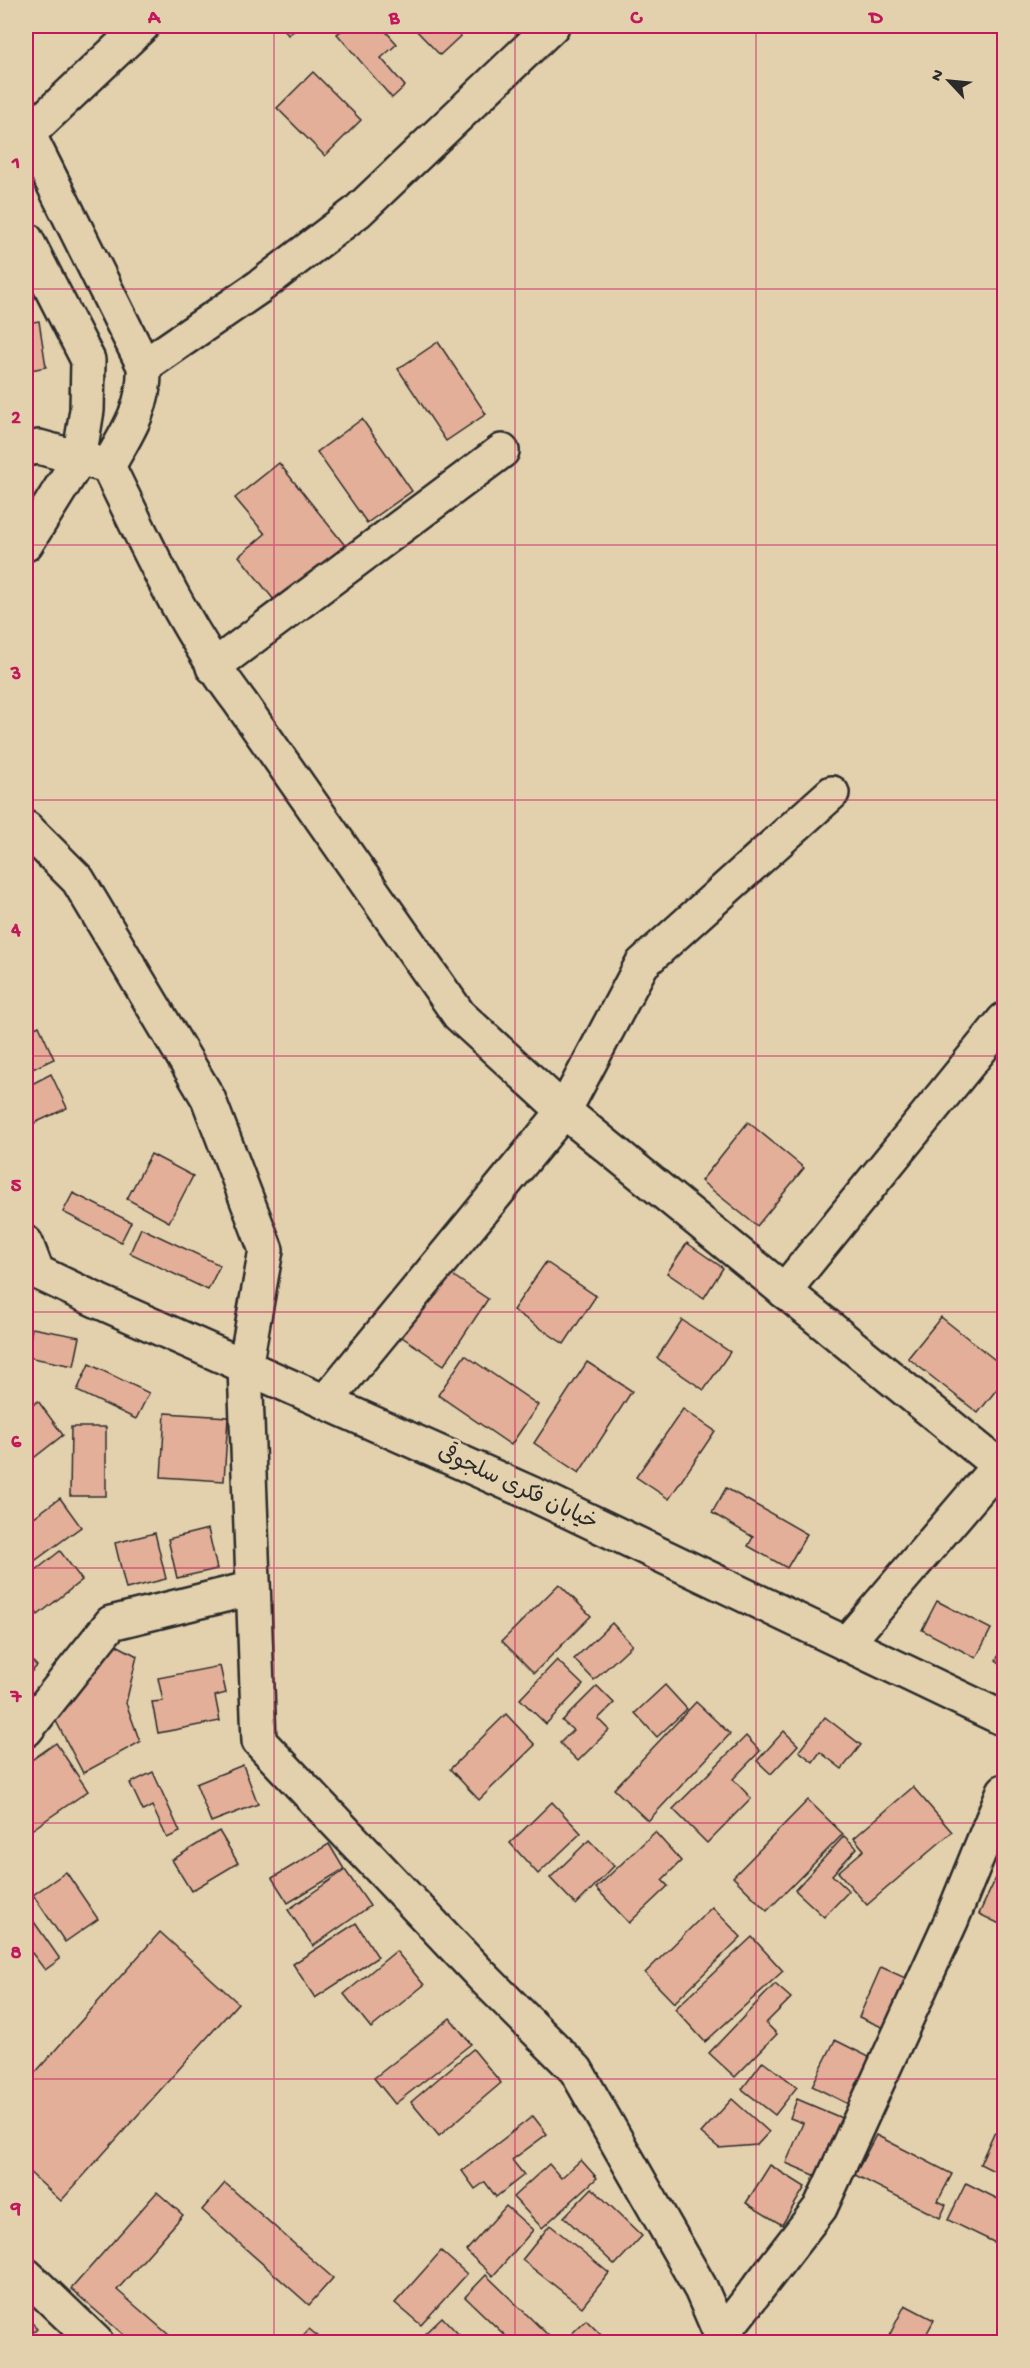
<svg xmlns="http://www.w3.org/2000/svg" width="1030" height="2368" font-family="'Gochi Hand','Playpen Sans Arabic',sans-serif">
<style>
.building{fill:#e4af98;stroke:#2b2b2b;stroke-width:1.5}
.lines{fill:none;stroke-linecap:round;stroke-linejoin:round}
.street-casing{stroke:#2b2b2b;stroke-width:38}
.secondary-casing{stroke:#2b2b2b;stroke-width:38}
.street{stroke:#e3d1ae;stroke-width:33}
.secondary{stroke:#e3d1ae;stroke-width:33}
.grid{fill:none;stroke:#c2185b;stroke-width:1.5;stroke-opacity:0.55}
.labels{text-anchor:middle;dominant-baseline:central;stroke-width:6;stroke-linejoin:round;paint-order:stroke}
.street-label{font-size:22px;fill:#2b2b2b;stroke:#e3d1ae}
.neatline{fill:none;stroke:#c2185b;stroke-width:2}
.grid-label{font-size:20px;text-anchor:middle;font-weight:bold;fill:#c2185b}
</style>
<rect width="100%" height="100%" fill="#e3d1ae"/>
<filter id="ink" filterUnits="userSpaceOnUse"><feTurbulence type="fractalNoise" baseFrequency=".0167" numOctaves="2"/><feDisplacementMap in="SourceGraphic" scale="12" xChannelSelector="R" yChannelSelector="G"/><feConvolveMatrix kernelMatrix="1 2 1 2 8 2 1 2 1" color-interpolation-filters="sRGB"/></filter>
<g filter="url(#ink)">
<g class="building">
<path d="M 282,26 L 301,26 L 288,35 Z"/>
<path d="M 348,26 L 381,26 L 397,44 L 381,58 L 405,86 L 392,98 L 337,34 Z"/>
<path d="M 412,26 L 471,26 L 440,55 Z"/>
<path d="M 511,26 L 523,26 L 517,32 Z"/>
<path d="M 313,72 L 361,120 L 325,156 L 277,108 Z"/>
<path d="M 39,321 L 46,367 L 26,371 L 26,323 Z"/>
<path d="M 438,342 L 486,414 L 446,441 L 398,369 Z"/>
<path d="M 362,419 L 412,491 L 367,523 L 317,452 Z"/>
<path d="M 279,463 L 347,548 L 278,605 L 239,556 L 265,534 L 235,498 Z"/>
<path d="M 39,1026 L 54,1059 L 26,1072 L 26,1032 Z"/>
<path d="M 51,1074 L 67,1108 L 26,1127 L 26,1087 Z"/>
<path d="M 748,1122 L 804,1168 L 757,1226 L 701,1181 Z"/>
<path d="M 151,1154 L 193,1176 L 169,1222 L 127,1199 Z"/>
<path d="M 73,1193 L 131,1222 L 121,1242 L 63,1212 Z"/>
<path d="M 141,1228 L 220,1265 L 208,1290 L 130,1253 Z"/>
<path d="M 687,1243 L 723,1268 L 704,1298 L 667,1273 Z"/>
<path d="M 546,1262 L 596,1296 L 564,1344 L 513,1310 Z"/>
<path d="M 446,1271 L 488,1299 L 444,1365 L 402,1337 Z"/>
<path d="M 941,1317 L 1004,1367 L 1004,1380 L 978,1413 L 908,1358 Z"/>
<path d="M 682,1320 L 730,1352 L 704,1390 L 657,1358 Z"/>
<path d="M 32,1328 L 80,1337 L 74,1366 L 27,1357 Z"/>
<path d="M 465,1355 L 538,1405 L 511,1445 L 438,1395 Z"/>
<path d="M 587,1362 L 632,1391 L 579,1473 L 534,1443 Z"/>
<path d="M 89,1364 L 149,1393 L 136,1419 L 77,1391 Z"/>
<path d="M 38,1401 L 63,1435 L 26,1464 L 26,1411 Z"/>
<path d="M 683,1409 L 715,1431 L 669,1499 L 636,1477 Z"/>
<path d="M 165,1413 L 228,1417 L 224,1481 L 161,1477 Z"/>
<path d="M 71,1427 L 106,1427 L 106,1496 L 70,1496 Z"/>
<path d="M 726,1488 L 807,1534 L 787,1568 L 748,1546 L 753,1537 L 712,1513 Z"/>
<path d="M 60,1498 L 81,1527 L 29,1565 L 26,1561 L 26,1523 Z"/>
<path d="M 208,1529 L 217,1569 L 177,1578 L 168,1539 Z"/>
<path d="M 155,1533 L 166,1579 L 126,1589 L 115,1543 Z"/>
<path d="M 60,1551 L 82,1580 L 38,1615 L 26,1598 L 26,1578 Z"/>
<path d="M 559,1584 L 591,1616 L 534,1673 L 502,1641 Z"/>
<path d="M 937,1601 L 991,1629 L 976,1658 L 922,1630 Z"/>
<path d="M 612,1623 L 632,1645 L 594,1680 L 574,1659 Z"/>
<path d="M 111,1642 L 137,1656 L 126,1703 L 140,1742 L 83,1773 L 56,1721 Z"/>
<path d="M 1004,1647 L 1004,1666 L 996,1660 Z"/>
<path d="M 26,1655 L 37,1666 L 26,1677 Z"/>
<path d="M 557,1660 L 583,1685 L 546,1724 L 520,1699 Z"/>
<path d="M 220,1666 L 226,1693 L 215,1696 L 220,1721 L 158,1733 L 152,1702 L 163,1701 L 158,1678 Z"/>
<path d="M 665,1685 L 687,1709 L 657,1737 L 635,1713 Z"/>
<path d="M 597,1686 L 614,1703 L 598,1719 L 609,1730 L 578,1761 L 560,1743 L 573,1730 L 562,1721 Z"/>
<path d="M 696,1702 L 730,1734 L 648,1821 L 614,1789 Z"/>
<path d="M 506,1714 L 535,1745 L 479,1800 L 450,1769 Z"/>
<path d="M 825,1717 L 861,1745 L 842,1769 L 820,1752 L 813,1762 L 799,1751 Z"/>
<path d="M 784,1731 L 798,1745 L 771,1774 L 757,1761 Z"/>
<path d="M 746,1736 L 760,1751 L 733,1779 L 751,1798 L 707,1843 L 673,1809 Z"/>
<path d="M 56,1743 L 88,1791 L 30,1831 L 26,1824 L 26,1764 Z"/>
<path d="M 243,1765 L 258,1804 L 211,1822 L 196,1784 Z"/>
<path d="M 153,1772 L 180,1832 L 167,1838 L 152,1806 L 143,1811 L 130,1783 Z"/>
<path d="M 913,1787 L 952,1832 L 867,1905 L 838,1872 L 864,1850 L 854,1838 Z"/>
<path d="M 808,1800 L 843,1834 L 767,1911 L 733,1877 Z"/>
<path d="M 552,1802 L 581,1833 L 538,1874 L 510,1843 Z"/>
<path d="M 219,1831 L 238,1863 L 191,1891 L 172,1860 Z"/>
<path d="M 655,1832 L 681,1861 L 662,1880 L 668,1886 L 629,1923 L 596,1888 Z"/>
<path d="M 844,1836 L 857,1848 L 832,1875 L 849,1891 L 824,1917 L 795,1890 Z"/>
<path d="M 589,1840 L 614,1866 L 576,1905 L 550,1878 Z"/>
<path d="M 329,1844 L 344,1869 L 288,1903 L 272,1878 Z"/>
<path d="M 1004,1861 L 1004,1926 L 979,1914 Z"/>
<path d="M 345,1870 L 370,1906 L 313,1946 L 288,1910 Z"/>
<path d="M 66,1872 L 98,1919 L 65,1942 L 33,1895 Z"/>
<path d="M 712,1907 L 741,1937 L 674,2003 L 645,1973 Z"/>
<path d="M 32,1919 L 60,1959 L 45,1970 L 32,1953 L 26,1957 L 26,1923 Z"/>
<path d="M 356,1923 L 378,1957 L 315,1998 L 293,1964 Z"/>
<path d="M 160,1932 L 238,2003 L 61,2201 L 26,2169 L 26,2083 Z"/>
<path d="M 752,1937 L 783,1971 L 705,2042 L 675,2009 Z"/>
<path d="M 396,1951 L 424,1985 L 371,2028 L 344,1994 Z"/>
<path d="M 881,1967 L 912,1981 L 889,2030 L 859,2017 Z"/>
<path d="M 775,1984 L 791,1998 L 766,2023 L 777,2034 L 735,2077 L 709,2053 Z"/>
<path d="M 450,2018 L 471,2044 L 395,2104 L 374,2078 Z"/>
<path d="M 835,2040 L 875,2060 L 852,2106 L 812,2086 Z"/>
<path d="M 473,2049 L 501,2083 L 439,2136 L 411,2102 Z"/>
<path d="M 763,2061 L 797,2087 L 775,2115 L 742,2089 Z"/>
<path d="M 732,2099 L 769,2132 L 757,2145 L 719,2148 L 701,2133 Z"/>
<path d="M 797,2099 L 844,2119 L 819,2177 L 786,2163 L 803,2123 L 790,2118 Z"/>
<path d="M 533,2116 L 547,2134 L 512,2160 L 524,2175 L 496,2197 L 485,2182 L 475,2189 L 462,2171 Z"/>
<path d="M 994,2133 L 1004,2138 L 1004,2176 L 980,2164 Z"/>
<path d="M 876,2135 L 952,2174 L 938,2201 L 946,2205 L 940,2218 L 855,2175 Z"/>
<path d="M 581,2160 L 597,2178 L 542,2228 L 513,2197 L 549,2164 L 561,2178 Z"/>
<path d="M 770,2165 L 805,2187 L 782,2225 L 746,2203 Z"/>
<path d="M 225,2183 L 333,2278 L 309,2305 L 202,2210 Z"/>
<path d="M 966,2183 L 1004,2202 L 1004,2247 L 948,2220 Z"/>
<path d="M 592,2188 L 642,2236 L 615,2265 L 564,2217 Z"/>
<path d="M 157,2192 L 183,2215 L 117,2290 L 177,2342 L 132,2342 L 71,2289 Z"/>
<path d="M 506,2206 L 533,2230 L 493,2276 L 466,2251 Z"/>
<path d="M 550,2225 L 609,2273 L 582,2307 L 522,2260 Z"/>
<path d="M 441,2251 L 467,2274 L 421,2325 L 395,2303 Z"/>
<path d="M 486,2275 L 552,2339 L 549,2342 L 512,2342 L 465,2297 Z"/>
<path d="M 905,2305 L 934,2320 L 922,2342 L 901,2342 L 889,2336 Z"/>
<path d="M 26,2317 L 37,2328 L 26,2339 Z"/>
<path d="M 442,2317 L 466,2342 L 416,2342 Z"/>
<path d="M 586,2320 L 608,2342 L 563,2342 Z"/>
<path d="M 309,2329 L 325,2342 L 297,2342 Z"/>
<path d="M 46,2335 L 52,2342 L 37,2342 Z"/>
</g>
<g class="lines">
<g class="street-casing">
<g id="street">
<path d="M 26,129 L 144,366 C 146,406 127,433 108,466 L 39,447 L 26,449"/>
<path d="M 29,133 L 142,26"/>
<path d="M 26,239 L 88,360 L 87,410 L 79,459 L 26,544"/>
<path d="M 144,366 L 259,287 L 357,212 L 552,26"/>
<path d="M 108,466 C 148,548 185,630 240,702 L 459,1015 L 564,1111 L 999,1466"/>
<path d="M 213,667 L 502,451"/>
<path d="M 26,828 L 78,880 L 208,1098 L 266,1250 L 245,1367 L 259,1741 L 481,1975 L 576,2070 L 701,2289 L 724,2342"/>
<path d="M 26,1243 L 37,1272"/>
<path d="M 784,1291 L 1004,1020"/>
<path d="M 325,1402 L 564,1111 L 642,964 L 832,793"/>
<path d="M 846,1644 L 1004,1459"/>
<path d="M 26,1730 L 111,1623 L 253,1588"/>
<path d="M 26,2275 L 96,2342"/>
<path d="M 721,2336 L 820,2208 L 951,1921 L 1004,1791"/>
</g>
</g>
<g class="secondary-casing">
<path id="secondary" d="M 26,1269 L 37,1272 L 98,1301 L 537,1496 L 1004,1719"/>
</g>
<use href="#street" class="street"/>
<use href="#secondary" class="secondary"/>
</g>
</g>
<path class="grid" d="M 274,26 L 274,2342M 515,26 L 515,2342M 756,26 L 756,2342M 26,289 L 1004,289M 26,545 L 1004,545M 26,800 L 1004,800M 26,1056 L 1004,1056M 26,1312 L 1004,1312M 26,1568 L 1004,1568M 26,1823 L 1004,1823M 26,2079 L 1004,2079"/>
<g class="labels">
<g class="street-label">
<text transform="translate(517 1489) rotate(25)">خیابان فکری سلجوقی</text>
</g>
</g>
<rect width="1030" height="2368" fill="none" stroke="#e3d1ae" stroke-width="66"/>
<g transform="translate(949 81) rotate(296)" stroke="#e3d1ae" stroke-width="4.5" paint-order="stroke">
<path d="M0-4.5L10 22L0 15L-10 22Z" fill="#2b2b2b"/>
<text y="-9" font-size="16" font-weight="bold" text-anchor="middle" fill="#2b2b2b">N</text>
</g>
<rect x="33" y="33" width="964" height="2302" class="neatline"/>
<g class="grid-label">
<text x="154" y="23">A</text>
<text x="394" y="23">B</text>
<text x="636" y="23">C</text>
<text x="876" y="23">D</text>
<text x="16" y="168">1</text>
<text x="16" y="423">2</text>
<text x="16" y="679">3</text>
<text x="16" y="935">4</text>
<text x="16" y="1191">5</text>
<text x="16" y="1447">6</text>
<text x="16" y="1702">7</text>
<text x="16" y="1958">8</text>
<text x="16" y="2214">9</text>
</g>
</svg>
